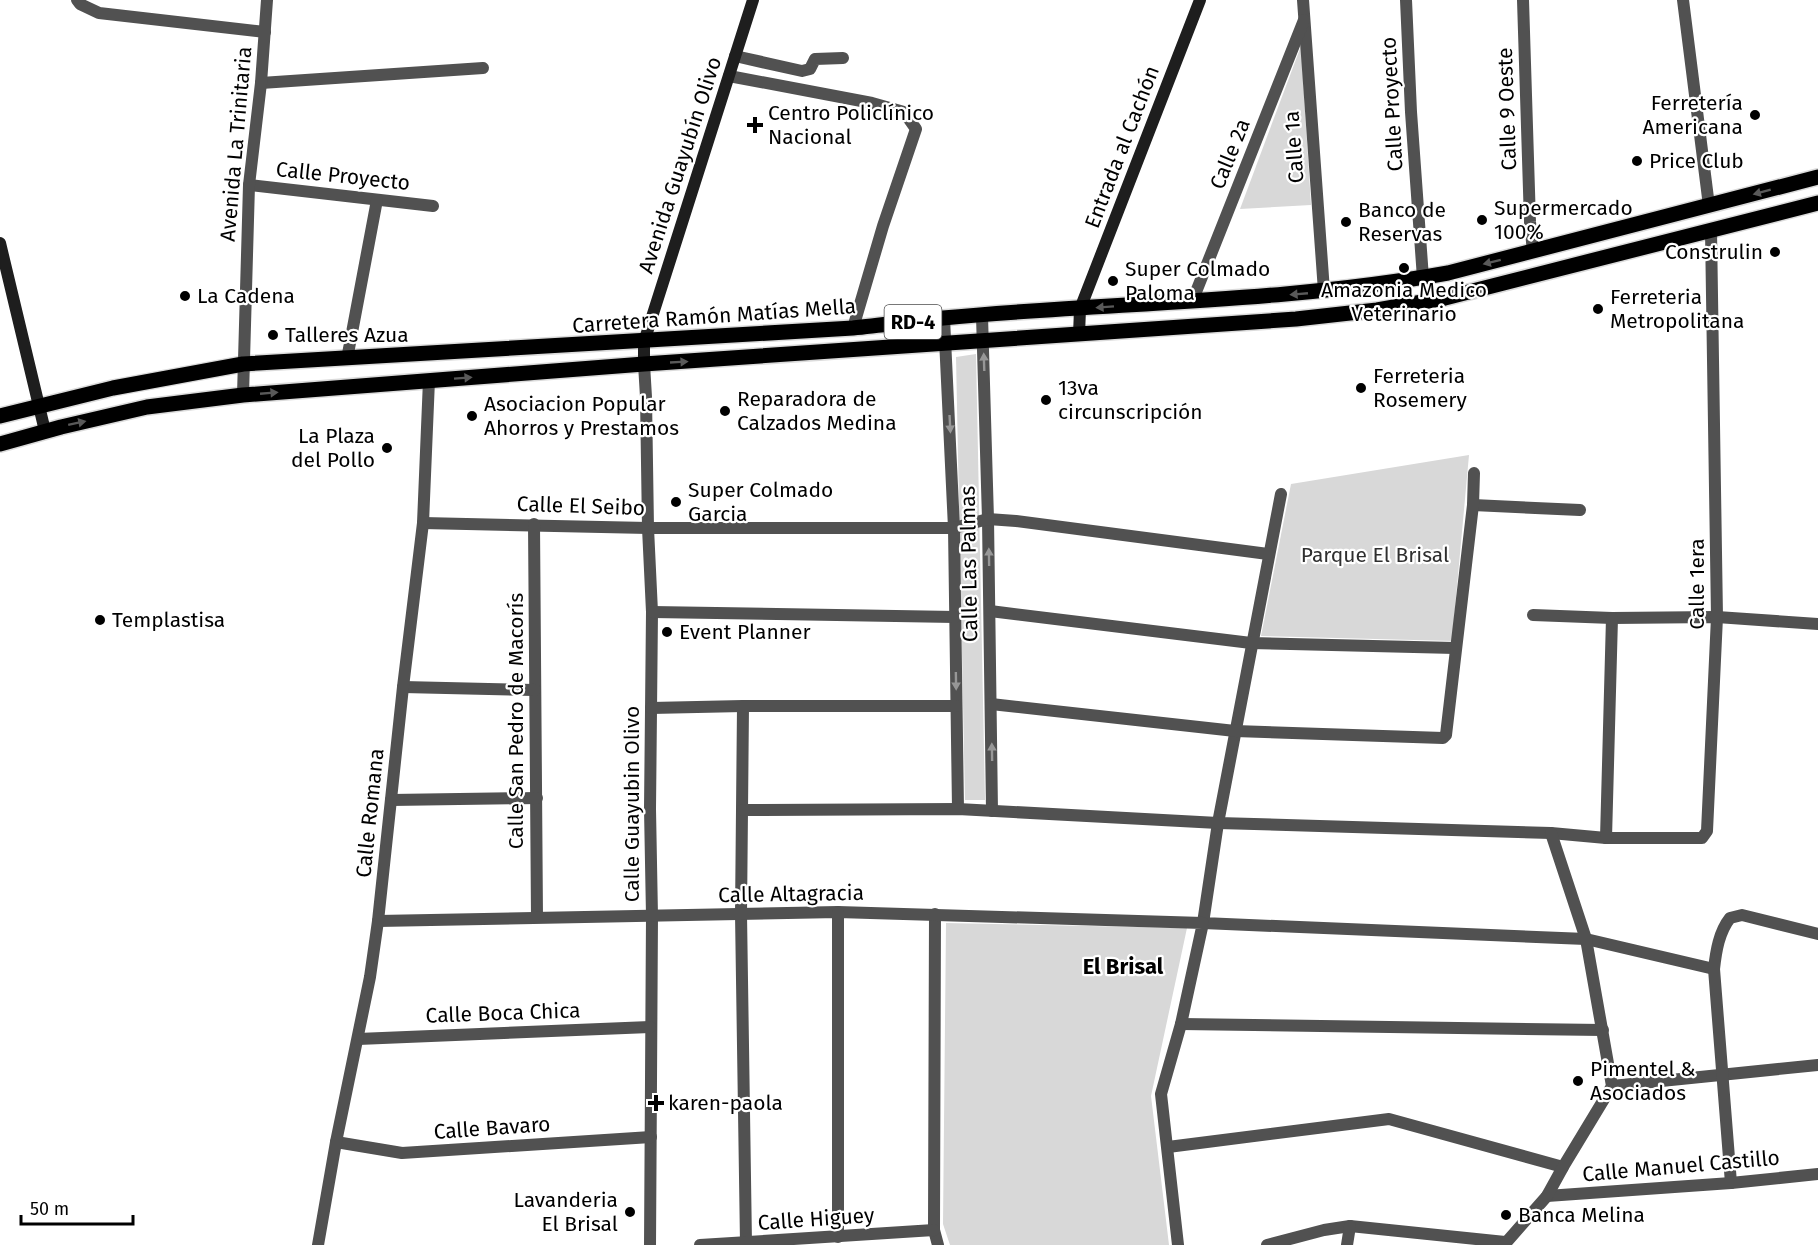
<svg xmlns="http://www.w3.org/2000/svg" width="1818" height="1245" font-family="'Fira Sans',sans-serif">
<style>
.green{fill:#d8d8d8}
.lines{fill:none;stroke-linecap:round;stroke-linejoin:round}
.primary-casing{stroke:#dbdbdb;stroke-width:18}
.street{stroke:#515151;stroke-width:12}
.secondary{stroke:#1e1e1e;stroke-width:12}
.primary{stroke:#000;stroke-width:15}
.oneway{fill:#595959}
.oneway2{fill:#979797}
.poi-dot{fill:#000;stroke:#fff;stroke-width:2}
.labels{text-anchor:middle;dominant-baseline:central;stroke-width:4.5;stroke-linejoin:round;paint-order:stroke}
.shield{fill:#fff;stroke:#4c4c4c;stroke-width:1.5}
.shield-label{font-size:20px;font-weight:bold;fill:#000}
.poi-label{font-size:21px;fill:#000;stroke:#fff;text-anchor:start}
.street-label{font-size:21px;fill:#000;stroke:#fff}
.park-label{font-size:21px;fill:#2f2f2f;stroke:#fff}
.neighbourhood-label{font-size:22px;font-weight:bold;fill:#000;stroke:#fff}
</style>
<rect width="100%" height="100%" fill="#fff"/>
<g class="green">
<path d="M 1301,46 L 1311,205 L 1240,209 Z"/>
<path d="M 976,354 L 985,800 L 965,800 L 956,357 Z"/>
<path d="M 1469,455 L 1452,641 L 1261,636 L 1291,484 Z"/>
<path d="M 946,923 L 1187,928 L 1151,1096 L 1169,1245 L 950,1245 L 943,1224 Z"/>
</g>
<g class="lines">
<g class="primary-casing">
<g id="primary">
<path d="M 0,416 L 113,388 L 243,364 L 853,328 C 883,325 913,321 943,318 C 1111,302 1281,303 1448,273 L 1818,177"/>
<path d="M 0,444 L 61,427 L 147,407 L 243,395 L 644,364 L 1296,319 L 1377,310 L 1445,298 L 1818,203"/>
</g>
</g>
<g class="street">
<path d="M 77,0 L 80,4 L 99,13 L 265,32"/>
<path d="M 1303,0 L 1324,291"/>
<path d="M 1406,0 L 1411,112 L 1423,278"/>
<path d="M 1523,0 L 1530,222 L 1533,252"/>
<path d="M 1683,0 L 1709,206"/>
<path d="M 735,56 L 802,71 L 810,69 L 815,59 L 843,58"/>
<path d="M 729,76 L 872,103 L 904,112 L 916,129 L 883,226 L 853,328"/>
<path d="M 261,83 L 483,68"/>
<path d="M 249,185 L 433,206"/>
<path d="M 1192,302 L 1304,20"/>
<path d="M 982,316 L 988,519 L 992,811"/>
<path d="M 944,318 L 954,528 L 958,809"/>
<path d="M 347,359 L 377,200"/>
<path d="M 644,364 L 646,397 L 648,528 L 652,612 L 650,809 L 652,916 L 650,1245"/>
<path d="M 243,395 L 249,185 L 261,83 L 267,0"/>
<path d="M 1281,494 L 1218,823 L 1203,923 L 1586,939 L 1714,969"/>
<path d="M 1473,505 L 1580,510"/>
<path d="M 423,523 L 648,528 L 954,528 L 988,519 L 1016,521 L 1268,554"/>
<path d="M 534,524 L 537,917"/>
<path d="M 990,611 L 1251,643 L 1455,648"/>
<path d="M 652,612 L 955,617"/>
<path d="M 1533,615 L 1612,618 L 1717,617 L 1818,624"/>
<path d="M 403,687 L 535,690"/>
<path d="M 991,704 L 1235,731 L 1443,738 L 1446,735 L 1473,505 L 1474,473"/>
<path d="M 743,706 L 741,914 L 746,1243"/>
<path d="M 651,708 L 743,706 L 956,706"/>
<path d="M 391,800 L 537,798"/>
<path d="M 743,810 L 958,809 L 1218,823 L 1551,833 L 1606,838 L 1702,838 L 1707,831 L 1717,617 L 1711,231"/>
<path d="M 1606,838 L 1612,618"/>
<path d="M 935,914 L 934,1230 L 938,1245"/>
<path d="M 378,921 L 838,912 L 1203,923 L 1181,1024 L 1161,1094 L 1178,1245"/>
<path d="M 1181,1024 L 1603,1030"/>
<path d="M 358,1039 L 650,1027"/>
<path d="M 1612,1086 L 1818,1065"/>
<path d="M 336,1142 L 402,1153 L 651,1137"/>
<path d="M 1168,1147 L 1389,1119 L 1563,1167"/>
<path d="M 1731,1183 L 1714,969 C 1716,951 1719,932 1730,918 L 1742,915 L 1818,934"/>
<path d="M 1547,1196 L 1731,1183 L 1818,1174"/>
<path d="M 838,1237 L 838,912"/>
<path d="M 318,1245 L 336,1142 L 370,977 L 378,921 L 403,687 L 423,523 L 429,380"/>
<path d="M 700,1245 L 934,1230"/>
<path d="M 1267,1245 L 1324,1230 L 1350,1226 L 1505,1242"/>
<path d="M 1347,1245 L 1350,1226"/>
<path d="M 1504,1245 L 1547,1196 L 1563,1167 L 1612,1086 L 1586,939 L 1551,833"/>
</g>
<g class="secondary">
<path d="M 0,243 L 45,431"/>
<path d="M 1079,335 L 1080,309 L 1200,0"/>
<path d="M 644,364 L 644,342 L 753,0"/>
</g>
<use href="#primary" class="primary"/>
</g>
<defs><path id="oneway-solid" d="M-6-.8H1V-3.2L6.5 0L1 3.2V.8H-6Z" transform="scale(1.5)"/></defs>
<g class="oneway">
<use href="#oneway-solid" transform="translate(1762 192) rotate(165)"/>
<use href="#oneway-solid" transform="translate(1492 262) rotate(166)"/>
<use href="#oneway-solid" transform="translate(1299 294) rotate(175)"/>
<use href="#oneway-solid" transform="translate(1105 307) rotate(176)"/>
<use href="#oneway-solid" transform="translate(679 362) rotate(-3)"/>
<use href="#oneway-solid" transform="translate(463 378) rotate(-4)"/>
<use href="#oneway-solid" transform="translate(269 393) rotate(-5)"/>
<use href="#oneway-solid" transform="translate(77 423) rotate(-12)"/>
</g>
<g class="oneway2">
<use href="#oneway-solid" transform="translate(984 362) rotate(-92)"/>
<use href="#oneway-solid" transform="translate(950 424) rotate(87)"/>
<use href="#oneway-solid" transform="translate(989 557) rotate(-91)"/>
<use href="#oneway-solid" transform="translate(956 681) rotate(89)"/>
<use href="#oneway-solid" transform="translate(992 752) rotate(-91)"/>
</g>
<g class="poi-dot">
<circle cx="1755" cy="115" r="6"/>
<path d="M752 116h6v6h6v6h-6v6h-6v-6h-6v-6h6z"/>
<circle cx="1637" cy="161" r="6"/>
<circle cx="1482" cy="220" r="6"/>
<circle cx="1346" cy="222" r="6"/>
<circle cx="1775" cy="252" r="6"/>
<circle cx="1404" cy="268" r="6"/>
<circle cx="1113" cy="281" r="6"/>
<circle cx="185" cy="296" r="6"/>
<circle cx="1598" cy="309" r="6"/>
<circle cx="273" cy="335" r="6"/>
<circle cx="1361" cy="388" r="6"/>
<circle cx="1046" cy="400" r="6"/>
<circle cx="725" cy="411" r="6"/>
<circle cx="472" cy="416" r="6"/>
<circle cx="387" cy="448" r="6"/>
<circle cx="676" cy="502" r="6"/>
<circle cx="100" cy="620" r="6"/>
<circle cx="667" cy="632" r="6"/>
<circle cx="1578" cy="1081" r="6"/>
<path d="M653 1094h6v6h6v6h-6v6h-6v-6h-6v-6h6z"/>
<circle cx="630" cy="1212" r="6"/>
<circle cx="1506" cy="1215" r="6"/>
</g>
<g class="labels">
<rect class="shield" x="884.5" y="305" width="57" height="34" rx="4.5"/>
<g class="shield-label">
<text x="913" y="322">RD-4</text>
</g>
<g class="poi-label">
<text x="1743" y="103" text-anchor="end">Ferretería<tspan x="1743" dy="24">Americana</tspan></text>
<text x="768" y="113">Centro Policlínico<tspan x="768" dy="24">Nacional</tspan></text>
<text x="1649" y="161">Price Club</text>
<text x="1494" y="208">Supermercado<tspan x="1494" dy="24">100%</tspan></text>
<text x="1358" y="210">Banco de<tspan x="1358" dy="24">Reservas</tspan></text>
<text x="1763" y="252" text-anchor="end">Construlin</text>
<text x="1125" y="269">Super Colmado<tspan x="1125" dy="24">Paloma</tspan></text>
<text x="1404" y="290" text-anchor="middle">Amazonia Medico<tspan x="1404" dy="24">Veterinario</tspan></text>
<text x="197" y="296">La Cadena</text>
<text x="1610" y="297">Ferreteria<tspan x="1610" dy="24">Metropolitana</tspan></text>
<text x="285" y="335">Talleres Azua</text>
<text x="1373" y="376">Ferreteria<tspan x="1373" dy="24">Rosemery</tspan></text>
<text x="1058" y="388">13va<tspan x="1058" dy="24">circunscripción</tspan></text>
<text x="737" y="399">Reparadora de<tspan x="737" dy="24">Calzados Medina</tspan></text>
<text x="484" y="404">Asociacion Popular<tspan x="484" dy="24">Ahorros y Prestamos</tspan></text>
<text x="375" y="436" text-anchor="end">La Plaza<tspan x="375" dy="24">del Pollo</tspan></text>
<text x="688" y="490">Super Colmado<tspan x="688" dy="24">Garcia</tspan></text>
<text x="112" y="620">Templastisa</text>
<text x="679" y="632">Event Planner</text>
<text x="1590" y="1069">Pimentel &amp;<tspan x="1590" dy="24">Asociados</tspan></text>
<text x="668" y="1103">karen-paola</text>
<text x="618" y="1200" text-anchor="end">Lavanderia<tspan x="618" dy="24">El Brisal</tspan></text>
<text x="1518" y="1215">Banca Melina</text>
</g>
<g class="street-label">
<text transform="translate(1392 104) rotate(-93)">Calle Proyecto</text>
<text transform="translate(1507 109) rotate(-92)">Calle 9 Oeste</text>
<text transform="translate(236 144) rotate(-85)">Avenida La Trinitaria</text>
<text transform="translate(1122 147) rotate(-69)">Entrada al Cachón</text>
<text transform="translate(1294 147) rotate(-94)">Calle 1a</text>
<text transform="translate(1230 154) rotate(-68)">Calle 2a</text>
<text transform="translate(680 165) rotate(-72)">Avenida Guayubín Olivo</text>
<text transform="translate(343 176) rotate(6)">Calle Proyecto</text>
<text transform="translate(714 316) rotate(-4)">Carretera Ramón Matías Mella</text>
<text transform="translate(581 506) rotate(2)">Calle El Seibo</text>
<text transform="translate(969 564) rotate(-91)">Calle Las Palmas</text>
<text transform="translate(1697 584) rotate(-90)">Calle 1era</text>
<text transform="translate(516 721) rotate(-90)">Calle San Pedro de Macorís</text>
<text transform="translate(632 804) rotate(-90)">Calle Guayubin Olivo</text>
<text transform="translate(370 813) rotate(-84)">Calle Romana</text>
<text transform="translate(791 894) rotate(-1)">Calle Altagracia</text>
<text transform="translate(503 1013) rotate(-2)">Calle Boca Chica</text>
<text transform="translate(492 1128) rotate(-4)">Calle Bavaro</text>
<text transform="translate(1681 1166) rotate(-5)">Calle Manuel Castillo</text>
<text transform="translate(816 1219) rotate(-4)">Calle Higuey</text>
</g>
<g class="park-label">
<text x="1375" y="555">Parque El Brisal</text>
</g>
<g class="neighbourhood-label">
<text x="1123" y="966">El Brisal</text>
</g>
</g>
<path d="M21 1215v9h112v-9" fill="none" stroke="#000000" stroke-width="3"/>
<text x="30" y="1215" font-size="18" fill="#000000" stroke="#ffffff" stroke-width="4.5" paint-order="stroke">50 m</text>
</svg>
